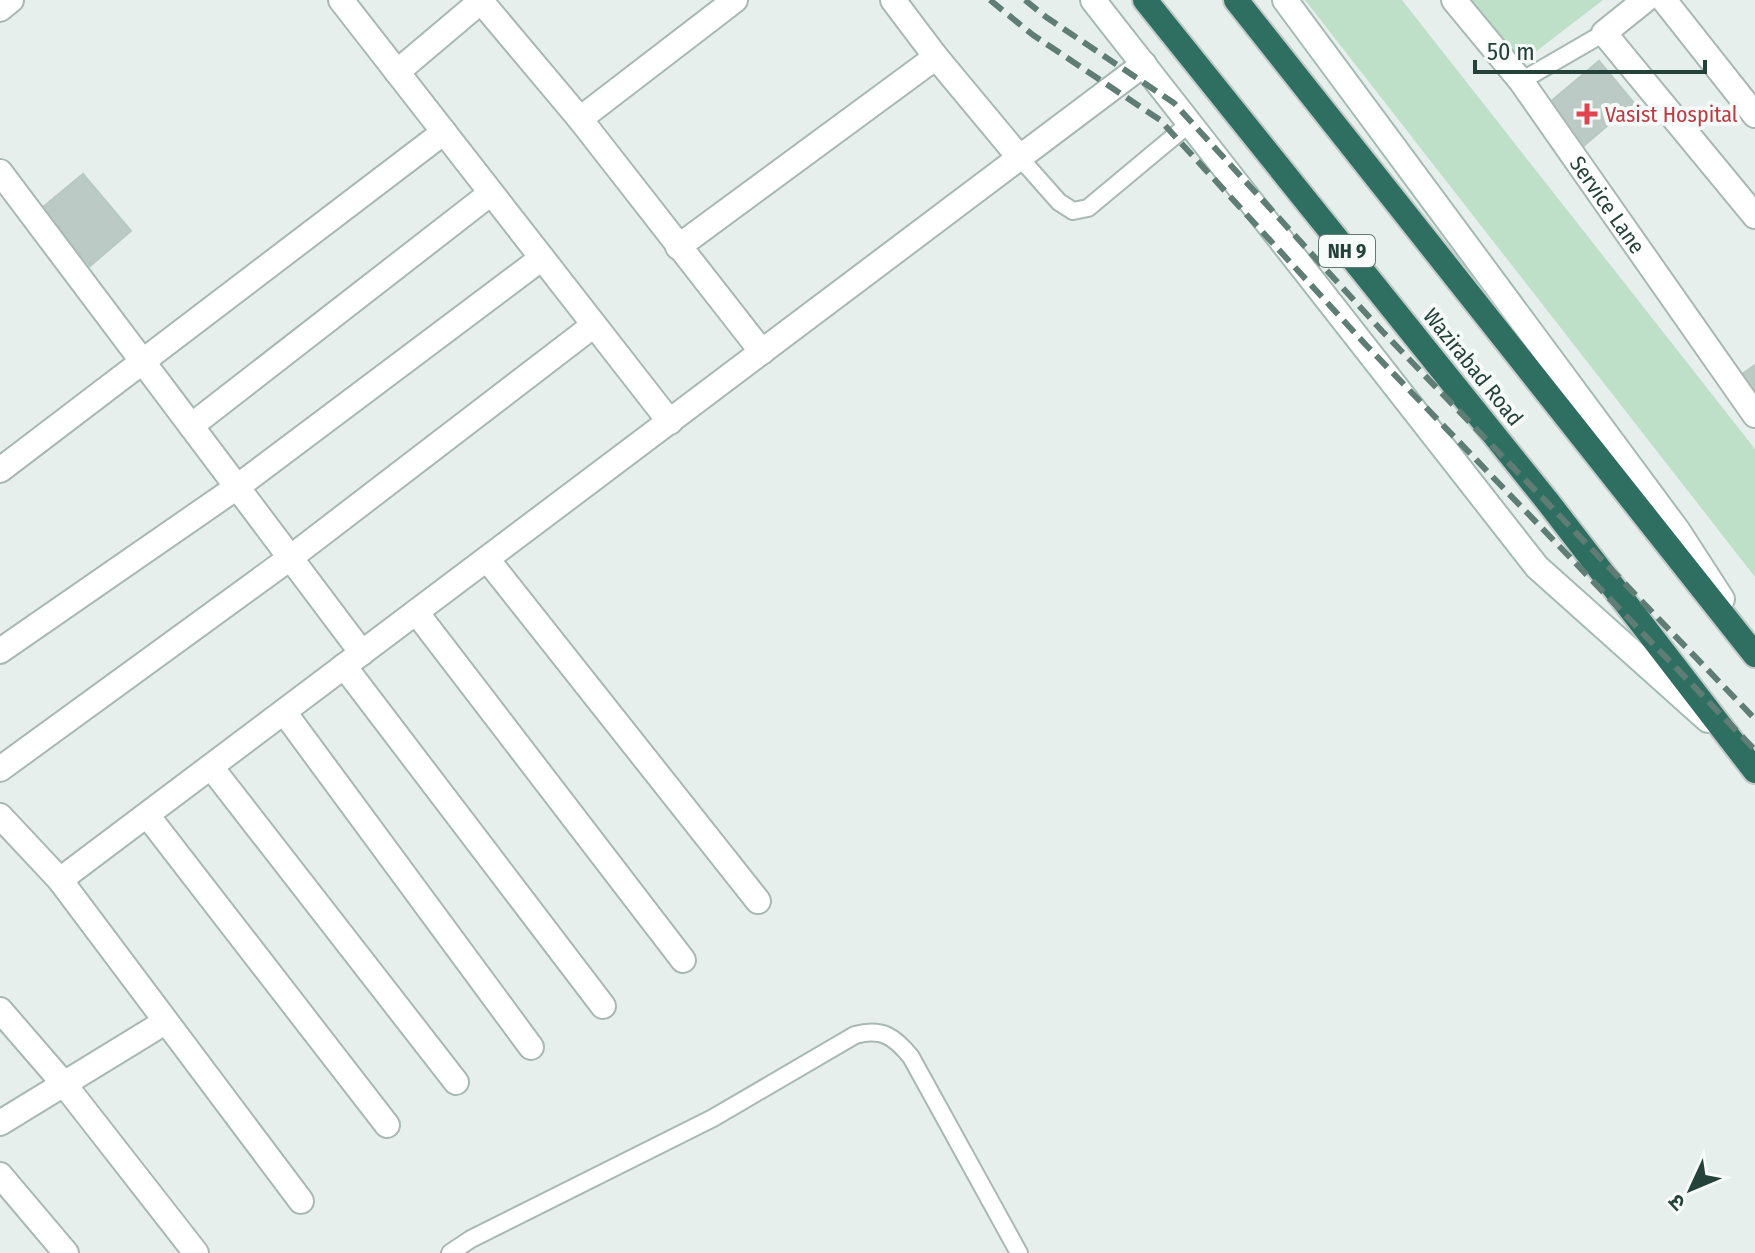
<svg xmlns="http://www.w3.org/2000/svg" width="1755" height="1253" font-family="'Fira Sans Condensed','Noto Sans Devanagari',sans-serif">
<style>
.green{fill:#bfe0c8}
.building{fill:#bbcac4;stroke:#b8c9c2;stroke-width:2}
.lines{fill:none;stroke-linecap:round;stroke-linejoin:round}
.lane-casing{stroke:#a8b8b2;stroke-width:20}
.street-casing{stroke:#a8b8b2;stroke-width:28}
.secondary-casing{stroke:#a4bbb3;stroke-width:28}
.highway-casing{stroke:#c2cac8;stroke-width:28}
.lane{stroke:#fff;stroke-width:16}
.street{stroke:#fff;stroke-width:24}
.secondary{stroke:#fff;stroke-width:24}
.highway{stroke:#2f6f62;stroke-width:24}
.rail{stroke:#5f7d75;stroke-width:6;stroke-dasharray:16 8;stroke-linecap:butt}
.health-dot{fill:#e0444e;stroke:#f7fbf9;stroke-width:3}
.labels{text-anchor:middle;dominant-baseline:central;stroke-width:8;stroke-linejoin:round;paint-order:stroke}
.shield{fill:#f7fbf9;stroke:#637a73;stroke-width:2}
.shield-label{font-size:20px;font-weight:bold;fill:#24423a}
.health-label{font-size:22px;fill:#be3a42;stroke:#f7fbf9;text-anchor:start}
.street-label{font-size:22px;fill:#24423a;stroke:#f7fbf9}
</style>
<rect width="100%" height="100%" fill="#e6efeb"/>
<g class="green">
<path d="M 1305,0 L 1402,0 L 1755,449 L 1755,577 Z"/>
<path d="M 1454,0 L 1603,0 L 1512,70 Z"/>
</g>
<g class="building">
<path d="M 1599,61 L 1634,103 L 1580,149 L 1544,107 Z"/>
<path d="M 83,174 L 131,231 L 90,266 L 42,208 Z"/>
<path d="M 1755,365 L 1755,401 L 1738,377 Z"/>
</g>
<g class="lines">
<g class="lane-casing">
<g id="lane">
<path d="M 1521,81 L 1604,33"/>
<path d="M 1020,158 L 1059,202 L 1073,211 L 1088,208 L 1190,123"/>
<path d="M 450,1253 L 471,1239 L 713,1118 L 855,1035 C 882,1028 894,1036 911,1057 L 1019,1253"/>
</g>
</g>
<g class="street-casing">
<g id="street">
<path d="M 341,0 L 670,422"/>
<path d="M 480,0 L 580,119 L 762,352"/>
<path d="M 893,0 L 936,57 L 1020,158"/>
<path id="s1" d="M 1454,0 L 1521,81 L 1755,415"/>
<path d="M 1645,0 L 1604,33 L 1755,216"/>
<path d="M 1664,0 L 1755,115"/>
<path d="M 0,9 L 11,0"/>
<path d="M 397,72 L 481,1"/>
<path d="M 580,119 L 735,0"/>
<path d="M 0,172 L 362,653"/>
<path d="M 678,247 L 936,57"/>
<path d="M 191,426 L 491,193"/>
<path d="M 0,470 L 444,132"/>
<path d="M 487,559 L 758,901"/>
<path d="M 416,612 L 683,960"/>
<path d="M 0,651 L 237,487 L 542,258"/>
<path d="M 344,666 L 603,1006"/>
<path d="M 284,712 L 531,1047"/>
<path d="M 211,767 L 456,1082"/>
<path d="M 0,769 L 290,558 L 594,325"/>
<path d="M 147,815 L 387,1125"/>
<path d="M 0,816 L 60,880 L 301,1201"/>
<path d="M 60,880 L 1144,64"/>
<path d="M 0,1010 L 64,1084 L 196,1253"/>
<path d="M 0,1123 L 165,1022"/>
<path d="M 0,1175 L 66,1253"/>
</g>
</g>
<g class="secondary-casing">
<g id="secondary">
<path d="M 1093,0 L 1537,567 L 1708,720"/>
<path d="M 1285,0 L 1678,531 L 1722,599"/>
</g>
</g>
<g class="highway-casing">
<g id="highway">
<path d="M 1145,0 L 1548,502 L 1755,771"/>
<path d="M 1236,0 L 1755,655"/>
</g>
</g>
<use href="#lane" class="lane"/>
<use href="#street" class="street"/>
<use href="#secondary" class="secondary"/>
<use href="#highway" class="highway"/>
<g class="rail">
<path d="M 990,0 L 1033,35 L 1160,120 L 1366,345 L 1755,750"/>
<path d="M 1025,0 L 1046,17 L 1174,103 L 1382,331 L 1755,719"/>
</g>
</g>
<path class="health-dot" d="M1583 102h8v8h8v8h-8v8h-8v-8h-8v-8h8z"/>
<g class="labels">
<rect class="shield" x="1319" y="235" width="56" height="32" rx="6"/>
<g class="shield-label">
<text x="1347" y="251">NH 9</text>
</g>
<g class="health-label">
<text x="1605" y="114">Vasist Hospital</text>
</g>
<g class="street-label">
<text stroke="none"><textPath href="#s1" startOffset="256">Service Lane</textPath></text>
<text transform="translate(1473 367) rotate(51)">Wazirabad Road</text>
</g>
</g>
<g transform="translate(1691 1189) rotate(226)" stroke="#f7fbf9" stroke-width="6" paint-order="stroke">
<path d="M0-6L14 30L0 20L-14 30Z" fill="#24423a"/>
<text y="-12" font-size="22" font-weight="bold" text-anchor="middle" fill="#24423a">उ</text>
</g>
<path d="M1475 60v12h230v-12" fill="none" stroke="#24423a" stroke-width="4"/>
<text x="1487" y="60" font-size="24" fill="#24423a" stroke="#f7fbf9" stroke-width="6" paint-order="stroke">50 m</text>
</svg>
